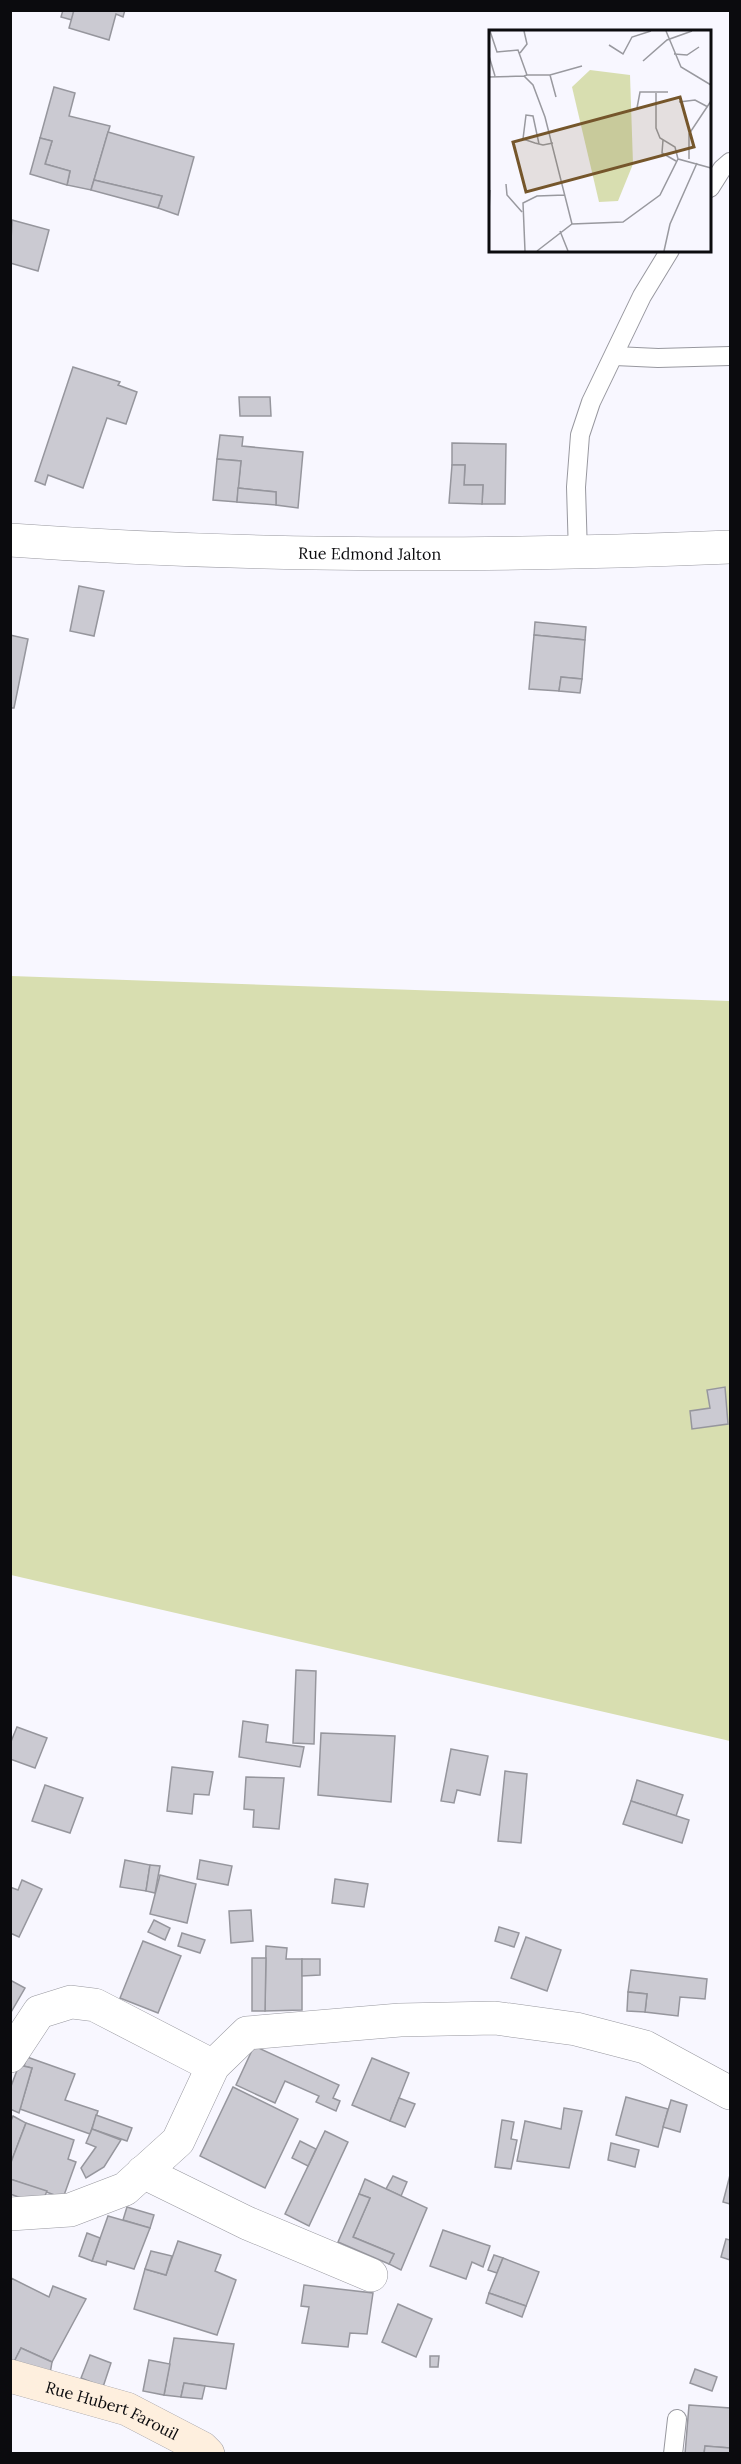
<svg xmlns="http://www.w3.org/2000/svg" width="741" height="2464" font-family="Lora,serif">
<style>
.green{fill:#d8deb0}
.building{fill:#cbcad2;stroke:#96969d;stroke-width:1.5}
.lines{fill:none;stroke-linecap:round;stroke-linejoin:round}
.lane-casing{stroke:#98989f;stroke-width:20}
.street-casing{stroke:#98989f;stroke-width:34}
.secondary-casing{stroke:#98989f;stroke-width:34}
.lane{stroke:#fff;stroke-width:18}
.street{stroke:#fff;stroke-width:33}
.secondary{stroke:#feefde;stroke-width:33}
.labels{text-anchor:middle;dominant-baseline:central;stroke-width:4.5;stroke-linejoin:round;paint-order:stroke}
.street-label{font-size:16px;fill:#0b0b0e;stroke:#fff}
.inset-road{fill:none;stroke:#99999f;stroke-width:1.5}
.view{fill:#75562b;fill-opacity:0.15;stroke:#75562b;stroke-width:3}
.inset-edge{fill:none;stroke:#0b0b0e;stroke-width:3}
</style>
<rect width="100%" height="100%" fill="#f8f7ff"/>
<path class="green" d="M 11,976 L 730,1001 L 730,1741 L 11,1575 Z"/>
<g class="building">
<path d="M 63,10 L 74,10 L 72,20 L 61,17 Z"/>
<path d="M 74,10 L 125,10 L 123,17 L 116,14 L 109,40 L 69,28 Z"/>
<path d="M 54,87 L 75,93 L 69,116 L 110,126 L 91,190 L 67,185 L 70,171 L 45,164 L 52,141 L 40,138 Z"/>
<path d="M 108,132 L 194,157 L 178,215 L 158,208 L 162,196 L 94,180 Z"/>
<path d="M 40,138 L 52,141 L 45,164 L 70,171 L 67,185 L 30,174 Z"/>
<path d="M 94,180 L 162,196 L 158,208 L 91,190 Z"/>
<path d="M 12,220 L 49,230 L 38,271 L 10,263 Z"/>
<path d="M 73,367 L 120,382 L 118,385 L 137,392 L 126,424 L 107,418 L 83,488 L 48,475 L 45,485 L 35,481 Z"/>
<path d="M 239,397 L 270,397 L 271,416 L 240,416 Z"/>
<path d="M 220,435 L 243,437 L 242,446 L 303,452 L 298,508 L 276,505 L 276,492 L 238,488 L 241,461 L 217,459 Z"/>
<path d="M 452,443 L 506,444 L 505,504 L 482,504 L 483,485 L 464,485 L 465,465 L 452,465 Z"/>
<path d="M 217,459 L 241,461 L 237,502 L 213,500 Z"/>
<path d="M 452,465 L 465,465 L 464,485 L 483,485 L 482,504 L 449,503 Z"/>
<path d="M 238,488 L 276,492 L 276,505 L 237,502 Z"/>
<path d="M 79,586 L 104,591 L 94,636 L 70,631 Z"/>
<path d="M 535,622 L 586,627 L 585,640 L 534,635 Z"/>
<path d="M 10,635 L 28,639 L 14,708 L 10,708 Z"/>
<path d="M 534,635 L 585,640 L 582,679 L 561,677 L 559,691 L 529,689 Z"/>
<path d="M 561,677 L 582,679 L 580,693 L 559,691 Z"/>
<path d="M 725,1387 L 728,1424 L 692,1429 L 690,1411 L 710,1408 L 707,1390 Z"/>
<path d="M 296,1670 L 316,1671 L 314,1744 L 293,1743 Z"/>
<path d="M 243,1721 L 268,1725 L 266,1742 L 304,1747 L 300,1767 L 239,1757 Z"/>
<path d="M 17,1727 L 47,1738 L 35,1768 L 10,1759 L 10,1744 Z"/>
<path d="M 321,1733 L 395,1736 L 391,1802 L 318,1795 Z"/>
<path d="M 451,1749 L 488,1756 L 480,1795 L 457,1790 L 454,1803 L 441,1801 Z"/>
<path d="M 172,1767 L 213,1772 L 209,1795 L 194,1794 L 192,1814 L 167,1811 Z"/>
<path d="M 505,1771 L 527,1774 L 521,1843 L 498,1841 Z"/>
<path d="M 246,1777 L 284,1778 L 279,1829 L 253,1827 L 254,1810 L 244,1809 Z"/>
<path d="M 637,1780 L 683,1795 L 676,1816 L 631,1801 Z"/>
<path d="M 45,1785 L 83,1798 L 70,1833 L 32,1821 Z"/>
<path d="M 631,1801 L 689,1820 L 682,1843 L 623,1824 Z"/>
<path d="M 125,1860 L 150,1865 L 146,1891 L 120,1887 Z"/>
<path d="M 200,1860 L 232,1866 L 228,1885 L 197,1879 Z"/>
<path d="M 150,1865 L 160,1866 L 155,1893 L 146,1891 Z"/>
<path d="M 160,1875 L 196,1884 L 187,1923 L 150,1914 Z"/>
<path d="M 335,1879 L 368,1884 L 364,1907 L 332,1903 Z"/>
<path d="M 22,1880 L 42,1889 L 19,1937 L 10,1933 L 10,1887 L 18,1890 Z"/>
<path d="M 251,1910 L 253,1941 L 231,1943 L 229,1911 Z"/>
<path d="M 154,1920 L 170,1928 L 165,1940 L 148,1932 Z"/>
<path d="M 499,1927 L 519,1933 L 514,1947 L 495,1941 Z"/>
<path d="M 182,1933 L 205,1940 L 200,1953 L 178,1946 Z"/>
<path d="M 526,1937 L 561,1950 L 547,1991 L 511,1978 Z"/>
<path d="M 143,1941 L 181,1956 L 158,2013 L 120,1998 Z"/>
<path d="M 266,1946 L 287,1948 L 286,1959 L 302,1959 L 302,2010 L 265,2011 Z"/>
<path d="M 252,1958 L 266,1958 L 265,2011 L 252,2011 Z"/>
<path d="M 302,1959 L 320,1959 L 320,1975 L 302,1976 Z"/>
<path d="M 631,1970 L 707,1979 L 705,1999 L 680,1997 L 678,2016 L 645,2012 L 647,1994 L 628,1992 Z"/>
<path d="M 10,1980 L 25,1988 L 10,2014 Z"/>
<path d="M 628,1992 L 647,1994 L 645,2012 L 627,2011 Z"/>
<path d="M 254,2046 L 339,2085 L 333,2098 L 340,2101 L 336,2111 L 316,2102 L 319,2096 L 285,2081 L 275,2103 L 236,2085 Z"/>
<path d="M 27,2057 L 75,2074 L 65,2100 L 98,2111 L 90,2134 L 20,2109 L 32,2068 L 24,2066 Z"/>
<path d="M 372,2058 L 409,2073 L 390,2121 L 352,2105 Z"/>
<path d="M 19,2065 L 32,2068 L 19,2113 L 10,2109 L 10,2089 Z"/>
<path d="M 233,2087 L 298,2119 L 265,2188 L 200,2156 Z"/>
<path d="M 626,2097 L 668,2109 L 658,2147 L 616,2135 Z"/>
<path d="M 399,2098 L 415,2104 L 405,2127 L 390,2121 Z"/>
<path d="M 671,2100 L 687,2105 L 680,2132 L 663,2127 Z"/>
<path d="M 564,2108 L 582,2111 L 569,2168 L 517,2161 L 525,2121 L 561,2129 Z"/>
<path d="M 96,2115 L 132,2128 L 127,2141 L 92,2129 Z"/>
<path d="M 13,2116 L 26,2123 L 10,2165 L 10,2123 Z"/>
<path d="M 502,2120 L 514,2122 L 511,2139 L 517,2140 L 511,2169 L 495,2167 Z"/>
<path d="M 26,2123 L 74,2140 L 68,2159 L 76,2162 L 63,2198 L 10,2179 L 10,2165 Z"/>
<path d="M 92,2129 L 121,2140 L 104,2167 L 86,2178 L 81,2168 L 96,2147 L 86,2143 Z"/>
<path d="M 325,2131 L 348,2142 L 309,2226 L 285,2214 Z"/>
<path d="M 300,2141 L 316,2149 L 308,2166 L 292,2158 Z"/>
<path d="M 611,2143 L 639,2150 L 635,2167 L 608,2160 Z"/>
<path d="M 730,2175 L 730,2204 L 723,2202 Z"/>
<path d="M 393,2176 L 407,2182 L 401,2196 L 386,2189 Z"/>
<path d="M 10,2179 L 47,2191 L 41,2205 L 10,2194 Z"/>
<path d="M 365,2179 L 427,2208 L 401,2270 L 389,2264 L 394,2254 L 353,2237 L 370,2198 L 359,2194 Z"/>
<path d="M 359,2194 L 370,2198 L 353,2237 L 394,2254 L 389,2264 L 338,2242 Z"/>
<path d="M 127,2207 L 154,2215 L 150,2228 L 123,2220 Z"/>
<path d="M 108,2216 L 150,2228 L 134,2269 L 107,2261 L 106,2265 L 92,2261 Z"/>
<path d="M 443,2230 L 490,2246 L 483,2267 L 472,2262 L 466,2279 L 430,2266 Z"/>
<path d="M 87,2233 L 100,2238 L 92,2261 L 79,2256 Z"/>
<path d="M 726,2239 L 730,2240 L 730,2260 L 721,2257 Z"/>
<path d="M 178,2241 L 221,2255 L 215,2271 L 236,2280 L 217,2335 L 134,2309 L 145,2269 L 166,2275 Z"/>
<path d="M 151,2251 L 172,2256 L 166,2275 L 145,2269 Z"/>
<path d="M 494,2255 L 503,2258 L 497,2273 L 488,2270 Z"/>
<path d="M 503,2258 L 539,2272 L 526,2306 L 489,2293 Z"/>
<path d="M 11,2278 L 49,2297 L 53,2286 L 86,2299 L 52,2362 L 21,2348 L 10,2370 Z"/>
<path d="M 304,2285 L 373,2293 L 367,2334 L 350,2333 L 348,2347 L 302,2343 L 309,2307 L 301,2306 Z"/>
<path d="M 489,2293 L 526,2306 L 522,2317 L 486,2303 Z"/>
<path d="M 398,2304 L 432,2319 L 416,2357 L 382,2342 Z"/>
<path d="M 174,2338 L 234,2344 L 226,2389 L 184,2383 L 181,2397 L 164,2395 Z"/>
<path d="M 21,2348 L 52,2362 L 50,2374 L 10,2370 Z"/>
<path d="M 90,2355 L 111,2363 L 103,2387 L 81,2378 Z"/>
<path d="M 430,2356 L 439,2356 L 438,2367 L 430,2367 Z"/>
<path d="M 149,2360 L 170,2364 L 164,2395 L 143,2391 Z"/>
<path d="M 695,2369 L 717,2377 L 712,2391 L 690,2383 Z"/>
<path d="M 184,2383 L 205,2386 L 202,2399 L 181,2397 Z"/>
<path d="M 689,2405 L 730,2408 L 730,2448 L 705,2446 L 704,2454 L 685,2454 Z"/>
<path d="M 705,2446 L 730,2448 L 730,2454 L 704,2454 Z"/>
</g>
<g class="lines">
<g class="lane-casing">
<g id="lane">
<path d="M 710,188 L 722,169 L 730,162"/>
<path d="M 615,356 L 658,358 L 730,356"/>
<path d="M 578,554 L 576,487 L 580,435 L 591,402 L 642,296 L 670,250"/>
<path d="M 673,2454 L 677,2419"/>
</g>
</g>
<g class="street-casing">
<g id="street">
<path id="s1" d="M 10,540 C 248,557 493,557 730,547"/>
<path d="M 10,2056 L 39,2012 L 71,2002 L 95,2005 L 213,2066"/>
<path d="M 143,2172 L 247,2223 L 371,2275"/>
<path d="M 10,2214 L 70,2210 L 125,2189 L 178,2141 L 213,2066 L 247,2033 L 400,2020 L 495,2018 L 576,2029 L 645,2047 L 730,2093"/>
</g>
</g>
<g class="secondary-casing">
<g id="secondary">
<path id="s2" d="M 10,2376 L 127,2409 L 202,2448 L 208,2454"/>
</g>
</g>
<use href="#lane" class="lane"/>
<use href="#street" class="street"/>
<use href="#secondary" class="secondary"/>
</g>
<g class="labels">
<g class="street-label">
<text stroke="none"><textPath href="#s1" startOffset="360">Rue Edmond Jalton</textPath></text>
<text stroke="none"><textPath href="#s2" startOffset="108">Rue Hubert Farouil</textPath></text>
</g>
</g>
<g transform="translate(489 30)">
<rect width="222" height="222" fill="#f8f7ff"/>
<path d="M 101,40 L 141,45 L 144,134 L 129,171 L 110,172 L 83,57 Z" fill="#d8deb0"/>
<path class="inset-road" d="M 1,1 L 8,22 L 29,20 L 38,45 L 35,46M 177,1 L 192,37 L 222,55M 120,15 L 134,24 L 143,7 L 162,1M 31,23 L 38,14 L 35,1M 185,24 L 198,25 L 210,17M 0,26 L 6,46M 154,31 L 178,10 L 203,1M 38,45 L 61,45 L 93,36M 61,45 L 67,67M 35,46 L 44,55 L 56,87 L 83,194M 0,47 L 35,46M 167,63 L 167,98 L 171,108 L 186,117 L 189,129M 190,72 L 206,70 L 219,77M 148,78 L 151,62 L 179,62M 174,110 L 173,123 L 187,131M 50,114 L 44,86 L 37,85 L 34,109 L 46,113 L 54,115 L 64,113M 200,129 L 200,104 L 222,71M 17,154 L 18,165 L 33,182M 0,182 L 1,160M 71,201 L 79,221M 36,221 L 34,173 L 48,166 L 76,165M 48,221 L 83,194 L 134,192 L 171,165 L 189,129 L 222,138M 175,221 L 181,194 L 208,133"/>
<path class="view" d="M 191,67 L 205,117 L 37,162 L 24,112 Z"/>
<rect width="222" height="222" class="inset-edge"/>
</g>
<rect width="741" height="2464" fill="none" stroke="#0b0b0e" stroke-width="24"/>
</svg>
